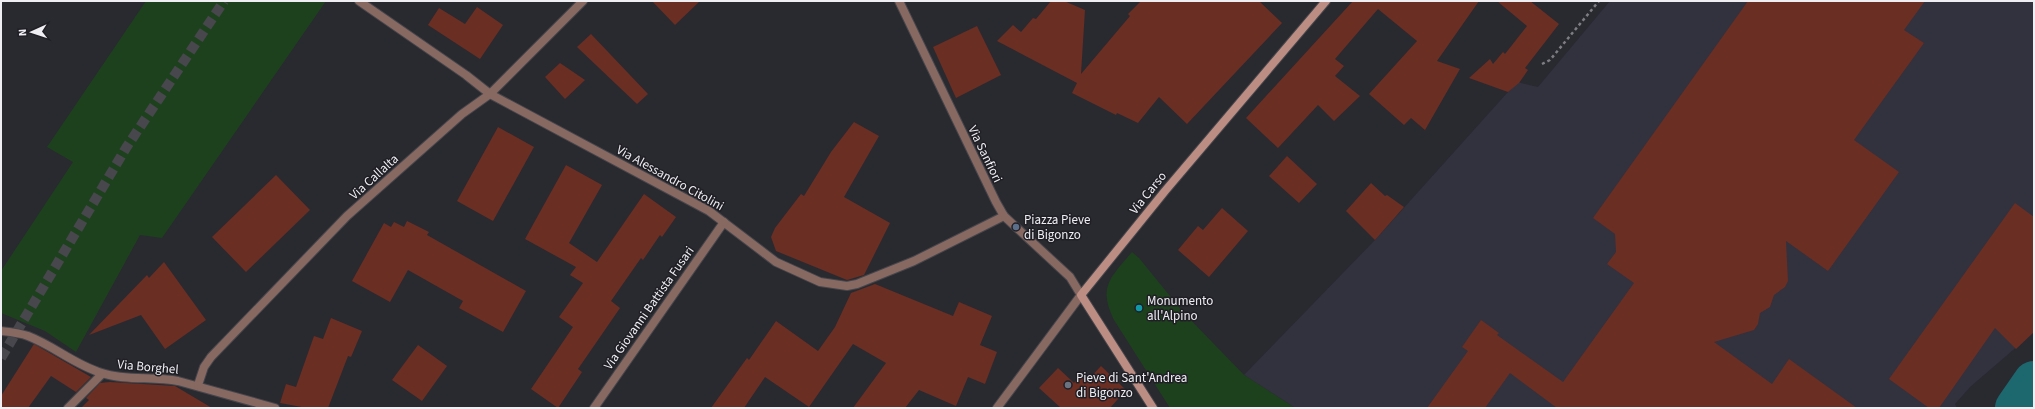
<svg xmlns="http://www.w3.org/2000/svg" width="2035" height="409" font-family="'Source Sans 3',sans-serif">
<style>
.built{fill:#32313e}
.green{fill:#1e411d}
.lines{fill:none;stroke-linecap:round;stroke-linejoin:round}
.river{stroke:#1d676e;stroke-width:42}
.building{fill:#6a2e23}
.primary-tunnel{stroke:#47474d;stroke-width:10;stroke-dasharray:10 5;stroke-linecap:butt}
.street-casing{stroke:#45454b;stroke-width:10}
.secondary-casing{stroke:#45454b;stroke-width:10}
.path{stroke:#7d7d83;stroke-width:2.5;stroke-dasharray:3 3;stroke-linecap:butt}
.street{stroke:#876962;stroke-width:8}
.secondary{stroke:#bc8d82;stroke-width:8}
.service-dot{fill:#5c6f8a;stroke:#201f26;stroke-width:1.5}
.culture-dot{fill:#0f9aa8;stroke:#201f26;stroke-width:1.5}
.worship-dot{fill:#6b7280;stroke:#201f26;stroke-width:1.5}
.labels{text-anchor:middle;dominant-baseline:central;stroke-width:3;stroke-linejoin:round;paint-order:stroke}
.street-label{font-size:13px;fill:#eeeef3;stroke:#201f26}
.poi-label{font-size:13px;fill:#eeeef3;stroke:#201f26;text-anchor:start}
</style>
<rect width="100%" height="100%" fill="#292930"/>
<path class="built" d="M 1610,1 L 2034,1 L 2034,332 L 1970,387 L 1955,404 L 1957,408 L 1295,408 L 1244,375 L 1375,240 L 1517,82 L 1538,87 Z"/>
<g class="green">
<path d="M 146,1 L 326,1 L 162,238 L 140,235 L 76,352 L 45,331 L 1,313 L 1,271 L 73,162 L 47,147 Z"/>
<path d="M 1132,252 L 1139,258 L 1183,312 L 1244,375 L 1295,408 L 1170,408 L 1114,320 C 1098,287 1110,278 1132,252 Z"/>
</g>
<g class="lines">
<path class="river" d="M 2016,408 L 2034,382"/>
</g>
<g class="building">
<path d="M 652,1 L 700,1 L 675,25 Z"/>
<path d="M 1051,1 L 1064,1 L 1085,10 L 1081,74 L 1130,16 L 1128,14 L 1141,1 L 1259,1 L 1282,23 L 1187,124 L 1159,97 L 1138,123 L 1117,113 L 1116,115 L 1072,93 L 1077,83 L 997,41 L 1013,25 L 1021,32 L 1033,18 L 1036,19 Z"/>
<path d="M 1353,1 L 1479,1 L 1437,61 L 1460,69 L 1425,130 L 1411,118 L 1404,125 L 1369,94 L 1417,41 L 1378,9 L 1335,59 L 1344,66 L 1335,76 L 1360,96 L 1334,121 L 1318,105 L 1278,148 L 1246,118 Z"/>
<path d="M 1497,1 L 1530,1 L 1559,24 L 1525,68 L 1528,70 L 1519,83 L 1508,92 L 1469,78 L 1490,59 L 1493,64 L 1503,52 L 1505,54 L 1527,26 Z"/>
<path d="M 1748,1 L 1925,1 L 1904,30 L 1924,43 L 1854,140 L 1899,172 L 1828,271 L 1786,241 L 1788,281 L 1785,287 L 1774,295 L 1770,307 L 1760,313 L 1758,324 L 1754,330 L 1714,342 L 1772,384 L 1789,359 L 1857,408 L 1557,408 L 1510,373 L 1485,408 L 1427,408 L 1468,351 L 1462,347 L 1481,320 L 1499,333 L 1497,335 L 1563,382 L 1634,283 L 1607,264 L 1616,252 L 1615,234 L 1593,218 Z"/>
<path d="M 477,7 L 503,25 L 480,59 L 428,25 L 439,8 L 465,24 Z"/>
<path d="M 977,26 L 1001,75 L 956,98 L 933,47 Z"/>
<path d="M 591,34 L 648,94 L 637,104 L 577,47 Z"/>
<path d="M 560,63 L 585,80 L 565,99 L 545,77 Z"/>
<path d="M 854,122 L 879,136 L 844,197 L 890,223 L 864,275 L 847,280 L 776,251 L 771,237 L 775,228 L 801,194 L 804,196 L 831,152 Z"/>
<path d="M 498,127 L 534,147 L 493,221 L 457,201 Z"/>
<path d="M 1287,156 L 1317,184 L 1299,203 L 1269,176 Z"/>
<path d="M 566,165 L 602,185 L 569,243 L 597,262 L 644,194 L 676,217 L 662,237 L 660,235 L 643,260 L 641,258 L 611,301 L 620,308 L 578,369 L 582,372 L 558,408 L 531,389 L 573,327 L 559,317 L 583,283 L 570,275 L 576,267 L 525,239 Z"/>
<path d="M 276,175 L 310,210 L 246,272 L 212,237 Z"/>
<path d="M 1371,183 L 1385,196 L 1387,195 L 1404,207 L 1375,240 L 1346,211 Z"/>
<path d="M 2015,203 L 2034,217 L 2034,332 L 2016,349 L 1995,328 L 1939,408 L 1929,408 L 1889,379 Z"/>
<path d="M 1222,208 L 1248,231 L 1209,277 L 1178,250 L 1198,226 L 1203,230 Z"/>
<path d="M 407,221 L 429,232 L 427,235 L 526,291 L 503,332 L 459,308 L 463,301 L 408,270 L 390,302 L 352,281 L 384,223 L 391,227 L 394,222 L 404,227 Z"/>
<path d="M 164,262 L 206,320 L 165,349 L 141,315 L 89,335 L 147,275 L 149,278 Z"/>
<path d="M 875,284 L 953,316 L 959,302 L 992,316 L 980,345 L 997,352 L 985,384 L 968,377 L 956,406 L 919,390 L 905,408 L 853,408 L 886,363 L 853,344 L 809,407 L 765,377 L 744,408 L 711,408 L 747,358 L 749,360 L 776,321 L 818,351 L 835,327 L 851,293 Z"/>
<path d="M 331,318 L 362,331 L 351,357 L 348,356 L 328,408 L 307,408 L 280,403 L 286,384 L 296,387 L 314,336 L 323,339 Z"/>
<path d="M 34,344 L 91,377 L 76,392 L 51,376 L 28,408 L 1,408 L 1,396 Z"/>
<path d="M 418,345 L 447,366 L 422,401 L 392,380 Z"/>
<path d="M 1101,366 L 1126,390 L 1110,408 L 1061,408 L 1039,388 L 1058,368 L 1074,383 L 1082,374 L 1088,380 Z"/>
<path d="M 110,382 L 175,386 L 212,408 L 81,408 L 89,400 L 86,398 L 100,383 Z"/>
</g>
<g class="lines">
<path class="primary-tunnel" d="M 1,358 L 126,148 L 224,1"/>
<g class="street-casing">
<g id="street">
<path d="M 359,1 L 466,75 L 490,94 L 709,211 L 776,262 L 820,282 L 847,286 L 857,284 L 914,261 L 1004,216"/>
<path d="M 899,1 L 996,202 L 1004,216 L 1070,277 L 1081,295 L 997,408"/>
<path d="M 1,331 C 10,332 20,333 28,336 C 54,346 75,365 102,373 C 126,381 153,376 178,381 L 275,408"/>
<path d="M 198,385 L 204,367 L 211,357 L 347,216 L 462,114 L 490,94 L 583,1"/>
<path d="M 68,408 L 102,374"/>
<path d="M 594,408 L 724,222"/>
</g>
</g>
<g class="secondary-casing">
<path id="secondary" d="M 1153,408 L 1081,295 L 1165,191 L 1326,1"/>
</g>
<path class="path" d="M 1542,64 L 1550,60 L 1599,1"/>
<use href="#street" class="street"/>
<use href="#secondary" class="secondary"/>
</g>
<circle class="service-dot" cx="1016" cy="227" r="4"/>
<circle class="culture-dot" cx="1139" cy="308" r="4"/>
<circle class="worship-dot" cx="1068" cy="385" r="4"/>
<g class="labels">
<g class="street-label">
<text transform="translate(985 154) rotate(64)">Via Sanfiori</text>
<text transform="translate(374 177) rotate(-42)">Via Callalta</text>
<text transform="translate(670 178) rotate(29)">Via Alessandro Citolini</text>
<text transform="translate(1148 193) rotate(-51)">Via Carso</text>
<text transform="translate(649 308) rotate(-55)">Via Giovanni Battista Fusari</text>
<text transform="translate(148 367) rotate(5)">Via Borghel</text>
</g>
<g class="poi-label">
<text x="1024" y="220">Piazza Pieve<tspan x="1024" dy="15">di Bigonzo</tspan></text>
<text x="1147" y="301">Monumento<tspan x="1147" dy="15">all'Alpino</tspan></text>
<text x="1076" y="378">Pieve di Sant'Andrea<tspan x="1076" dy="15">di Bigonzo</tspan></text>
</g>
</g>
<rect width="2035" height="409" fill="none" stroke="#eeeef3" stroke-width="4"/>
<g transform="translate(32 32) rotate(267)" stroke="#201f26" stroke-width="3" paint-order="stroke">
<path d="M0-3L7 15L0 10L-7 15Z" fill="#eeeef3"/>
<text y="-6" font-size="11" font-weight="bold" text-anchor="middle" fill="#eeeef3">N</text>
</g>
</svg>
